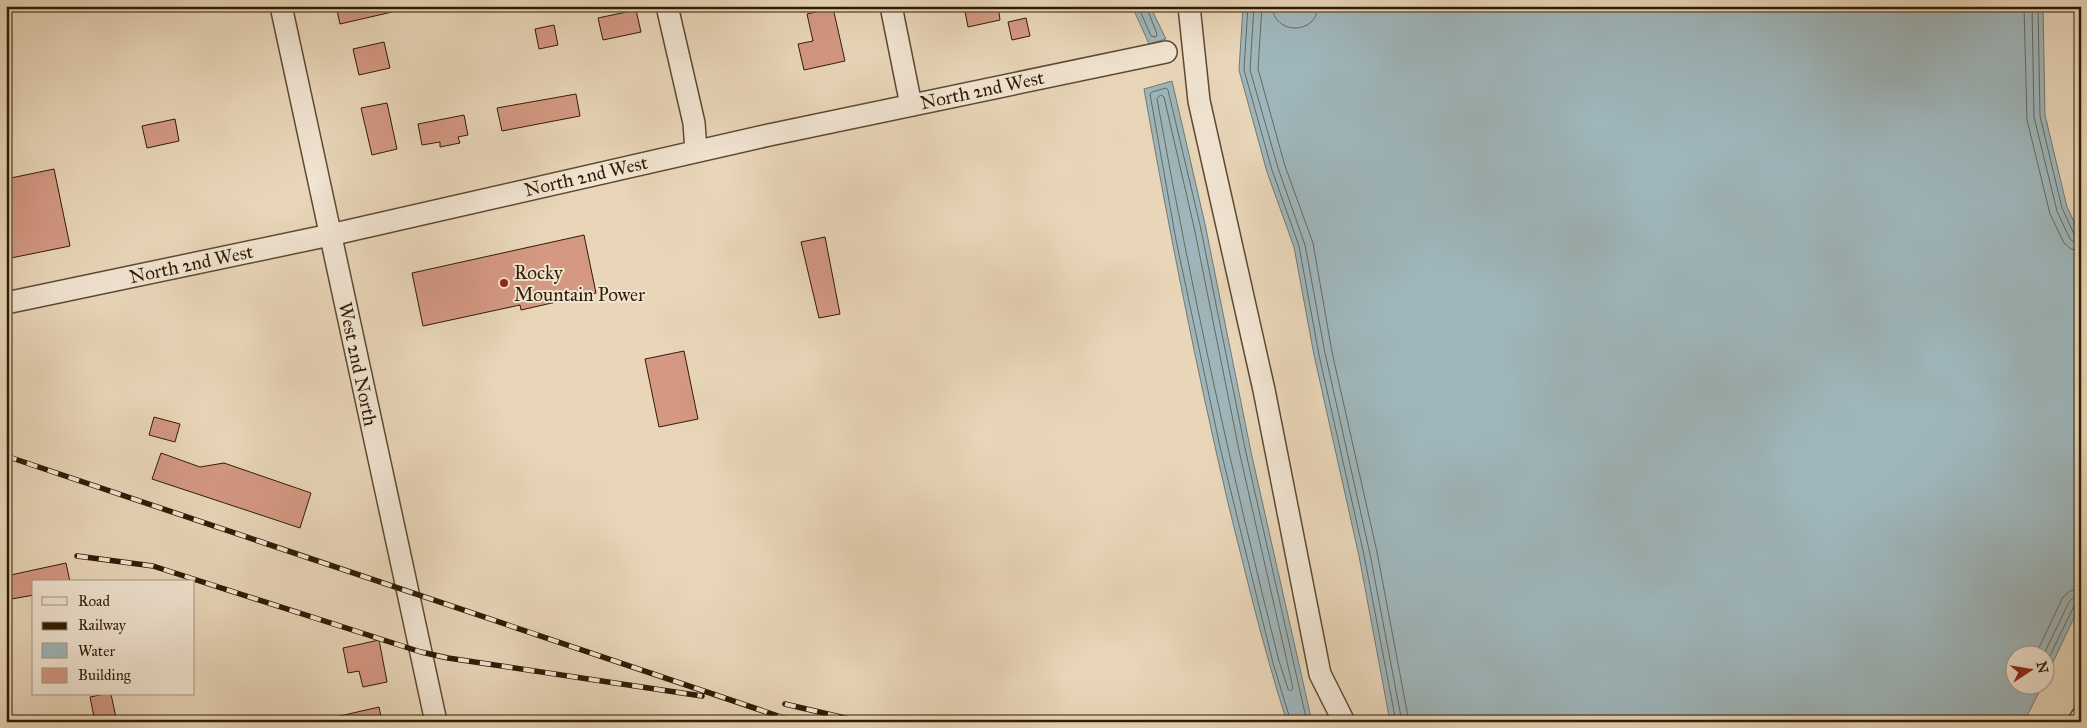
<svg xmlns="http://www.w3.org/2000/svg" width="2087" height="728" font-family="'IM FELL Great Primer',serif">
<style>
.water{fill:#9eb6bb;stroke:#727871}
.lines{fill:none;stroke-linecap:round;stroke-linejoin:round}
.shore{stroke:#66695f;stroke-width:1}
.building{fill:#d49883;stroke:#2f1c03}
.minor-casing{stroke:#5e4a30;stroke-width:24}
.minor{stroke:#f1e4d2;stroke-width:21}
.rail-casing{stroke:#2f1c03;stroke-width:5.5}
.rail{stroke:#f1e4d2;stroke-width:4;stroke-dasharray:11;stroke-linecap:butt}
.poi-dot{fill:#8f2418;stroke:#f1e4d2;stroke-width:2}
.labels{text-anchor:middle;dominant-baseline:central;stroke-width:4;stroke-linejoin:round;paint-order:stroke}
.street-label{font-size:19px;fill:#2f1c03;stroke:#f1e4d2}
.poi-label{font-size:19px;fill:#2f1c03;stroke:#f1e4d2;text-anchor:start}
</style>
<rect width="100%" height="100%" fill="#e9d6b9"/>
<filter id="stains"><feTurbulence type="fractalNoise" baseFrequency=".004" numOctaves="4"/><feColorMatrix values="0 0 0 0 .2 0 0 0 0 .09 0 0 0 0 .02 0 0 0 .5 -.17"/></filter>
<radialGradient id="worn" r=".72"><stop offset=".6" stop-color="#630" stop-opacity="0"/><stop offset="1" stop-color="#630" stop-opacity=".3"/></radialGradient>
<g class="water">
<path d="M 1132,6 L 1150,6 L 1166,39 L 1149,44 Z"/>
<path d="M 1243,6 L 1284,6 L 1296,10 L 1302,6 L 2043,6 L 2045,115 L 2067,207 L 2081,236 L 2081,603 L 2045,679 L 2044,656 L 2014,656 L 2014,686 L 2042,686 L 2024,722 L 1392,722 L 1389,716 L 1359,556 L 1314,355 L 1294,247 L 1267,172 L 1239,70 Z"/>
<path d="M 1172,81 L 1205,224 L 1251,452 L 1312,722 L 1287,722 C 1264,651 1247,579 1229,507 C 1196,368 1169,229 1144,89 Z"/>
</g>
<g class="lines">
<g class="shore">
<path d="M 1138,6 L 1151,36 L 1156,37 L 1157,34 L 1146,6"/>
<path d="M 1248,6 L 1244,70 L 1272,170 L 1299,246 L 1319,355 L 1364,555 L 1396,722"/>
<path d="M 1254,6 L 1250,70 L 1278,168 L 1305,245 L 1325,353 L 1370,554 L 1402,722"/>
<path d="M 1262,6 L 1258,69 L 1285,166 L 1313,243 L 1332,352 L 1377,552 L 1409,722"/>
<path d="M 1272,6 C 1273,35 1317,36 1318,6"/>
<path d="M 2024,6 L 2027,120 L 2050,214 L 2064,243 L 2071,249 L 2081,251"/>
<path d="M 2032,6 L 2034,117 L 2057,211 L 2070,239 L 2074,242 L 2081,243"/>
<path d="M 2038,6 L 2040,116 L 2062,208 L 2074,234 L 2081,237"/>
<path d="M 1161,95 L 1164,97 L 1194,227 L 1240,455 L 1293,688 L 1291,691 L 1288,689 L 1279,661 C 1232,475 1191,288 1157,99 Z"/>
<path d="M 2035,656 L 2063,597 L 2070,591 L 2081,589"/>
<path d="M 2043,656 L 2069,602 L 2074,597 L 2081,596"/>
<path d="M 2044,668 L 2074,606 L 2081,602"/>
<path d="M 1291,722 L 1273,663 L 1220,447 L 1176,240 L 1150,94 L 1152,92 L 1166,88 L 1168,90 L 1200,225 L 1246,453 L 1307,722"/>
</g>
</g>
<g class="building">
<path d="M 336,6 L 391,6 L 392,12 L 340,24 Z"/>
<path d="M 964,6 L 998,6 L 1000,20 L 968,27 Z"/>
<path d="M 833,8 L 845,61 L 804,70 L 798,44 L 813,41 L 807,14 Z"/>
<path d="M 636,10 L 641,32 L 603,40 L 598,18 Z"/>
<path d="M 1026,18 L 1030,36 L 1012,40 L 1008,22 Z"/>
<path d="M 554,25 L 558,45 L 539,49 L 535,29 Z"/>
<path d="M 384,42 L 390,68 L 359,75 L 353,49 Z"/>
<path d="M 576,94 L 580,116 L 502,131 L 497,108 Z"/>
<path d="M 387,103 L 397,149 L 372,155 L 361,108 Z"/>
<path d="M 464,115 L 468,135 L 458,137 L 460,143 L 440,147 L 440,142 L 422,145 L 418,124 Z"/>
<path d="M 175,119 L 179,141 L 147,148 L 142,126 Z"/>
<path d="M 54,169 L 70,246 L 6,259 L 6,179 Z"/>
<path d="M 584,235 L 596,293 L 521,310 L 520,305 L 423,326 L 412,273 Z"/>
<path d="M 825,237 L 840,314 L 819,318 L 801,242 Z"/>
<path d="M 684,351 L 698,419 L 659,427 L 645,359 Z"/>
<path d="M 154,417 L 180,424 L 175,442 L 149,435 Z"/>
<path d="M 161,453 L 200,467 L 224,463 L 311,493 L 300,528 L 152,479 Z"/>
<path d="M 66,563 L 70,582 L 34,582 L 34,595 L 6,600 L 6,576 Z"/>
<path d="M 379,640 L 387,682 L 363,687 L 359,671 L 348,673 L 343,648 Z"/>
<path d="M 105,694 L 111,694 L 116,718 L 95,722 L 90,697 Z"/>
<path d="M 379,707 L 382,722 L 341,722 L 340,716 Z"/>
</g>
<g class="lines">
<g class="minor-casing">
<g id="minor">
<path d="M 281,6 L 436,722"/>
<path d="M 667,6 L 694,123 L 696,151"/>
<path d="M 891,6 L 911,105"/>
<path d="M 1189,6 L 1199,101 L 1264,390 L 1320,674 L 1344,722"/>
<path d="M 6,303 L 330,235 L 769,135 L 1166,52"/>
<path d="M 2079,722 L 2081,718"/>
</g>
</g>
<use href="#minor" class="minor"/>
<g class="rail-casing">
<g id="rail">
<path d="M 6,456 L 796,722"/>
<path d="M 77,556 L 153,566 L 421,652 L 448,658 L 702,696"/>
<path d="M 785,704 L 862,722"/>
</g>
</g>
<use href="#rail" class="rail"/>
</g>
<circle class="poi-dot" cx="504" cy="283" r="5"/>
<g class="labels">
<g class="street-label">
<text transform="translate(982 90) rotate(-12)">North 2nd West</text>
<text transform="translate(586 176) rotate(-13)">North 2nd West</text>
<text transform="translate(191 264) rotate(-12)">North 2nd West</text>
<text transform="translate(358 364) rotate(78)">West 2nd North</text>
</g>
<g class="poi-label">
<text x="514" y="272">Rocky<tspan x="514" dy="22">Mountain Power</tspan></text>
</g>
</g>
<rect width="2087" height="728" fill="none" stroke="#e9d6b9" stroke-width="25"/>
<rect x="8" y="8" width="2072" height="713" fill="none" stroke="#2f1c03" stroke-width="2.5"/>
<rect x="12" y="12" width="2062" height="703" fill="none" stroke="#2f1c03"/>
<rect x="32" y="580" width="162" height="115" fill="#f1e4d2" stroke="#a3947f"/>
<rect x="42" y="597" width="25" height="8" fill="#f1e4d2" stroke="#a3947f"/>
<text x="78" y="606" font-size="15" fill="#2f1c03">Road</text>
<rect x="42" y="622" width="25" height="8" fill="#2f1c03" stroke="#a3947f"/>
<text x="78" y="630" font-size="15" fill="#2f1c03">Railway</text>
<rect x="42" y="643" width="25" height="15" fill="#9eb6bb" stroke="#a3947f"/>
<text x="78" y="656" font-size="15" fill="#2f1c03">Water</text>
<rect x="42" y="668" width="25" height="15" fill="#d49883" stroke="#a3947f"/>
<text x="78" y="680" font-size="15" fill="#2f1c03">Building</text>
<g transform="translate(2030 670) rotate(78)"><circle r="24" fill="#f1e4d2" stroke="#a3947f"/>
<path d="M0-4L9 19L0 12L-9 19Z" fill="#8f2418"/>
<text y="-8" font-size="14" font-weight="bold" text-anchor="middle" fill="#2f1c03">N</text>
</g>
<rect width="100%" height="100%" filter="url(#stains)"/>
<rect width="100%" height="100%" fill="url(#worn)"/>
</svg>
